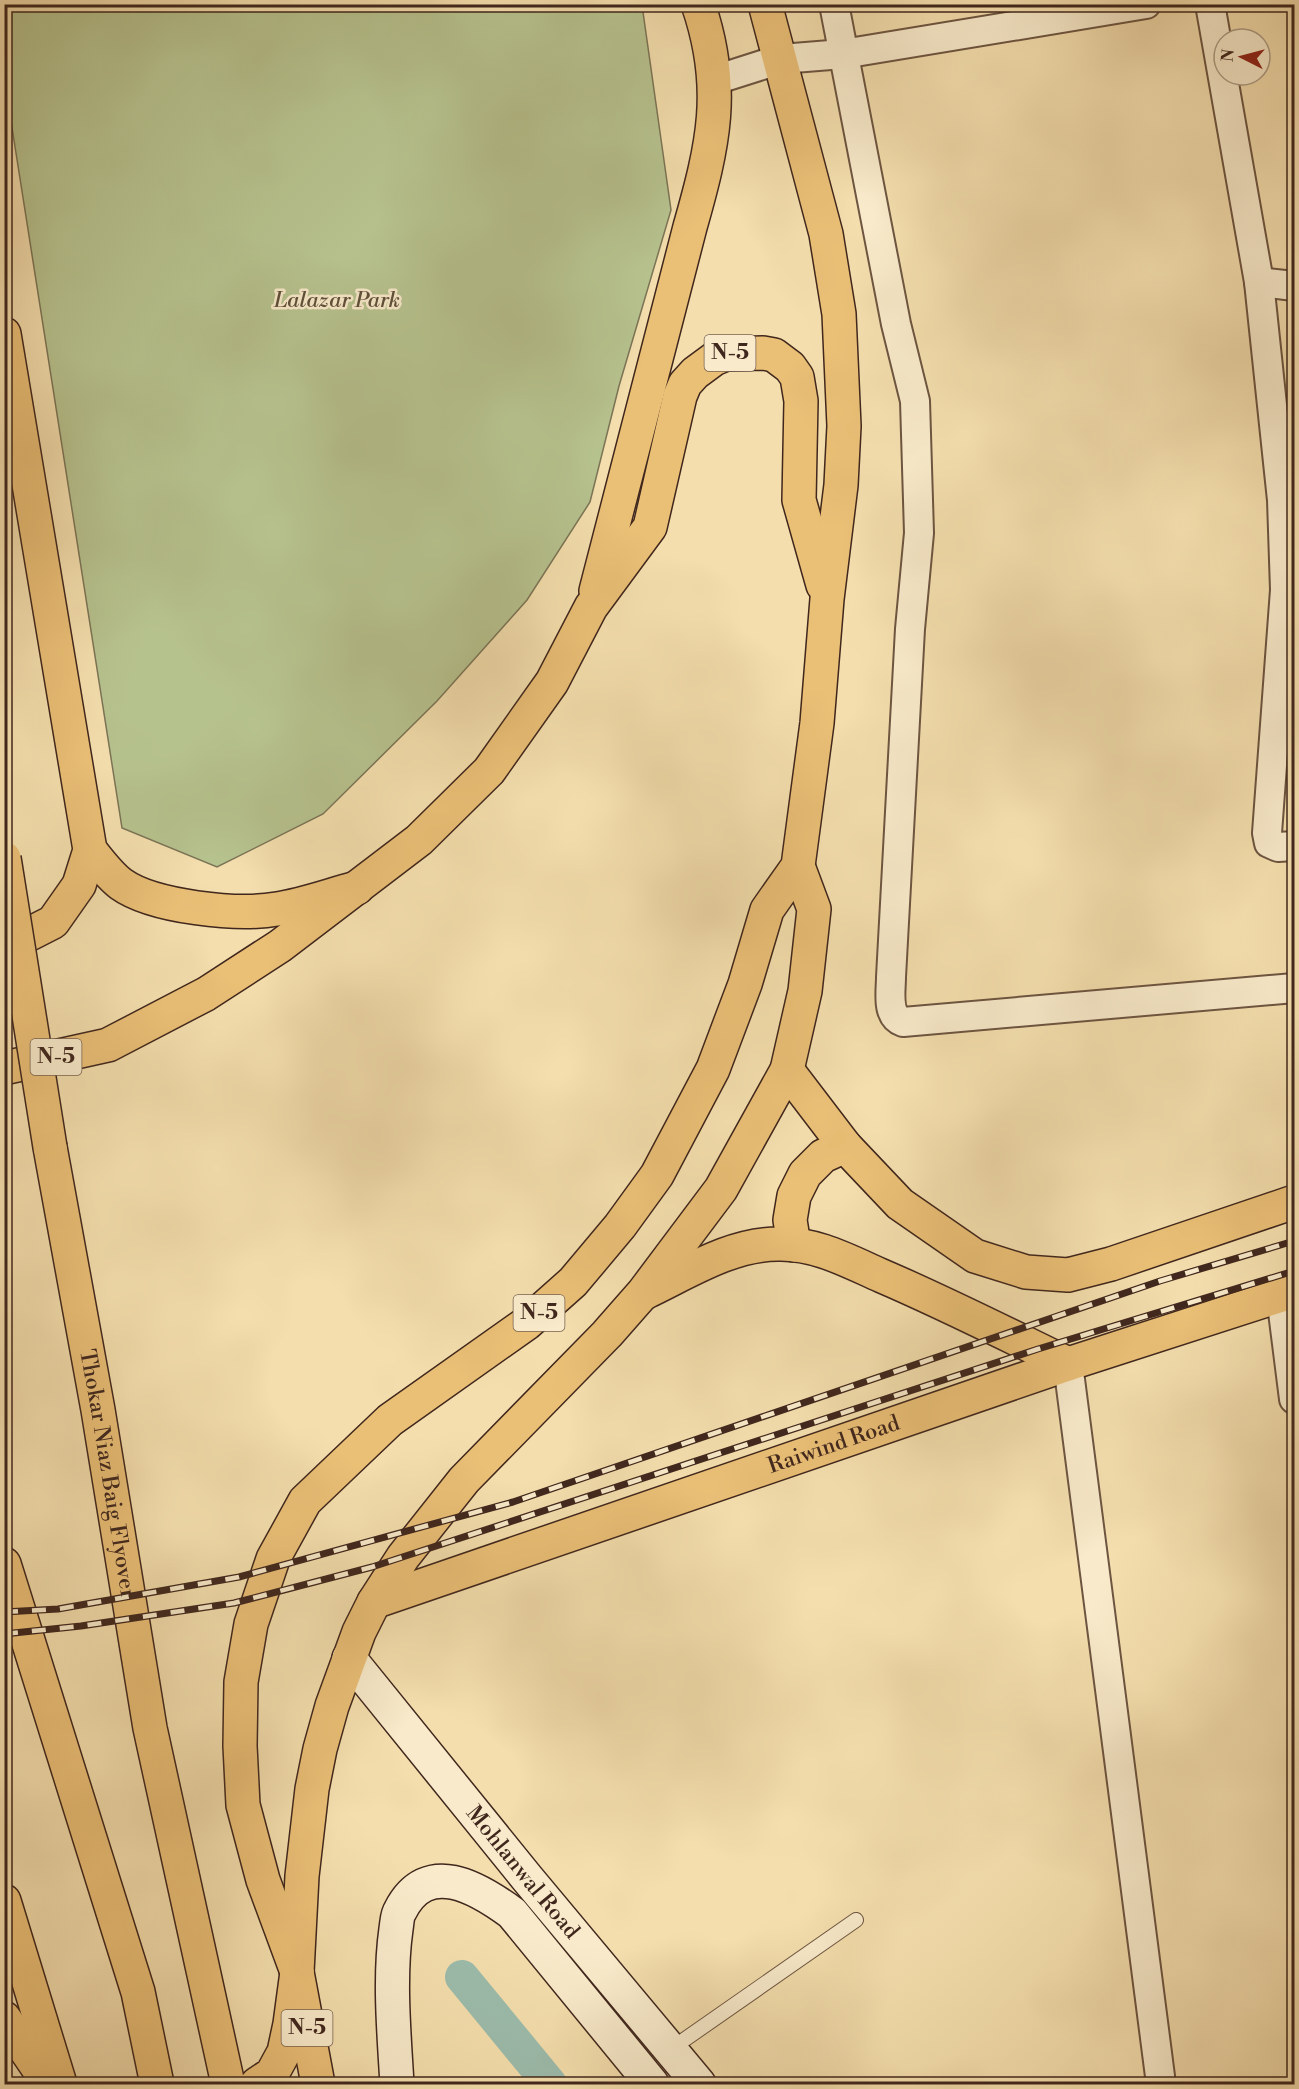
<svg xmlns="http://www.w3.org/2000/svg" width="1299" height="2089" font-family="'Libre Bodoni',serif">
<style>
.green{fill:#b6c28e;stroke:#7b7456;stroke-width:1.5}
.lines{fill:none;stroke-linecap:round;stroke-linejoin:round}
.canal{stroke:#9cbcac;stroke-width:34}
.lane-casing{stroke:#6d5541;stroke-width:16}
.street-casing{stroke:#6d5541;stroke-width:32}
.secondary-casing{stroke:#40271d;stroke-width:36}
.primary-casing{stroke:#40271d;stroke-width:36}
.highway-casing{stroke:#40271d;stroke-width:36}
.lane{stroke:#f8eaca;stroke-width:14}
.street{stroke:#f8eaca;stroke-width:28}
.secondary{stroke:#f8eaca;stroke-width:33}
.primary{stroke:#eabf76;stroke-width:33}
.highway{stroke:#eabf76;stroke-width:33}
.rail-casing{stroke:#40271d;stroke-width:7}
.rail{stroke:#f8eaca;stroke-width:4.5;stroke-dasharray:14;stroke-linecap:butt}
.highway-bridge-casing{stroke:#40271d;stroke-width:36;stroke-linecap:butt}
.highway-bridge{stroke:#eabf76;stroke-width:33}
.labels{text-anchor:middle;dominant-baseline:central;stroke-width:5;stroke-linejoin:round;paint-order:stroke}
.shield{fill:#f8eaca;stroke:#776251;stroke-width:1.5}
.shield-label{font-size:21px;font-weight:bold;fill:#40271d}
.park-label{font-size:22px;font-style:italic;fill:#5e4e39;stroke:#f8eaca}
.street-label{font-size:22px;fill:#40271d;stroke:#f8eaca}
</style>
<rect width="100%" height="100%" fill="#f4dead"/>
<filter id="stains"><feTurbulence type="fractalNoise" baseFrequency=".00333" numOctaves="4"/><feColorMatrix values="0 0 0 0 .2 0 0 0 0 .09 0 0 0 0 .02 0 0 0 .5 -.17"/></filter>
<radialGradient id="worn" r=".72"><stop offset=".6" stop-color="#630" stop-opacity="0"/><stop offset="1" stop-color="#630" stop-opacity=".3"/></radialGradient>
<path class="green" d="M 4,5 L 642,5 L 671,210 L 619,386 L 590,502 L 527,600 L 437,701 L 323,814 L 217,867 L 122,828 L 5,83 Z"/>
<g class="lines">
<path class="canal" d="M 462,1977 L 550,2084"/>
<g class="lane-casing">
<path id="lane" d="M 671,2049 L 856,1920"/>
</g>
<g class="street-casing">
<g id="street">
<path d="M 834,4 L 896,324 L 915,401 L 919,533 L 910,629 L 891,977 C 891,992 886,1016 903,1022 L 1294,988"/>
<path d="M 1210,4 L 1259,282 L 1282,500 L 1285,590 L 1267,833 L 1269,843 L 1278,847 L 1294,846"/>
<path d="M 715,80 L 781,59 L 843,54 L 1146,4"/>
<path d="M 1259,282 L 1294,286"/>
<path d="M 1281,1296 L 1294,1399"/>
<path d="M 1068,1364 L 1161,2084"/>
</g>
</g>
<g class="secondary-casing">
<g id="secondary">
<path id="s1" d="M 349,1658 L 527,1878 L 699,2084"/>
<path d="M 397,2084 C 394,2034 389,1978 396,1929 C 397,1923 397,1915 400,1911 C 427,1857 478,1888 512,1913 L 652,2084"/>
</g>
</g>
<g class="primary-casing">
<g id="primary">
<path d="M 596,591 L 690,227 C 713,146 727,88 698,4"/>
<path d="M 4,1068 L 108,1045 L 206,994 L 280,946 L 419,840 L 489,771 L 552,682 L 591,607 L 650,527 L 680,396 L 685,384 L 695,373 L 714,359 L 726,354 L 763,353 L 774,355 L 790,367 L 797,377 L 801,401 L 799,500 L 823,585"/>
<path d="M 787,1070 L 845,1146 L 900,1204 L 975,1256 L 1026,1272 L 1068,1275 L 1111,1264 L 1294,1202"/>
<path d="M 794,1245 L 790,1220 L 794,1196 L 805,1174 L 823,1156 L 845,1146"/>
<path d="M 646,1292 C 688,1272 731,1244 778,1244 C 816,1243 848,1261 882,1276 C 945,1303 1006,1334 1068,1364"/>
<path id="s2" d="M 374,1602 L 1068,1364 L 1294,1291"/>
<path d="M 297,1972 L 263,1880 L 243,1805 L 240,1746 L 241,1682 L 251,1624 L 273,1559 L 305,1501 L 390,1420 L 527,1323 L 573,1282 L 620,1226 L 657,1175 L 713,1069 L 745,984 L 767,910 L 798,866 L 817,723 L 827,599 L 841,485 L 844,426 L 839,314 L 826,234 L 765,4"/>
<path d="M 4,2018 L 49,2084"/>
<path d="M 257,2084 L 272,2074 L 284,2052 L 290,2024 L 297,1972 L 302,1876 L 312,1789 L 320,1749 L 332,1706 L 359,1632 L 374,1602 L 403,1557 L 464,1480 L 607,1334 L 643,1293 L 721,1189 L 787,1070 L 805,991 L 814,909 L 798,866"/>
</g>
</g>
<g class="highway-casing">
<g id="highway">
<path d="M 4,334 L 90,850 L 79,885 L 53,922 L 4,947"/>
<path d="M 90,850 C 99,861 109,875 121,884 C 153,907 238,916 277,909 C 303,905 330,895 357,888"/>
<path id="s3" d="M 50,1147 L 98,1410 L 150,1728 L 228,2084"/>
<path d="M 4,1564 L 138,1992 L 157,2084"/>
<path d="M 4,1901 L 60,2084"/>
<path d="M 297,1972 L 318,2084"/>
</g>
</g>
<use href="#lane" class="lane"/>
<use href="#street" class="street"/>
<use href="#secondary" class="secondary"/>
<use href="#primary" class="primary"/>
<use href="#highway" class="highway"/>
<g class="rail-casing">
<g id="rail">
<path d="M 4,1612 L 58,1609 L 239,1577 L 513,1502 L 1160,1281 L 1294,1241"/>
<path d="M 4,1634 L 81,1626 L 234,1603 L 372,1567 L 1038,1349 L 1294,1271"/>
</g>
</g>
<use href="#rail" class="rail"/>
<g class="highway-bridge-casing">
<path id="highway-bridge" d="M 4,858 L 50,1147"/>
</g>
<use href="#highway-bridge" class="highway-bridge"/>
</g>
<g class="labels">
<g class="shield">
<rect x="704.5" y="335" width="51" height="36" rx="4.5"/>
<rect x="30.5" y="1039" width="51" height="36" rx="4.5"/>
<rect x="513.5" y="1295" width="51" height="36" rx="4.5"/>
<rect x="281.5" y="2010" width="51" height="36" rx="4.5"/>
</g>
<g class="shield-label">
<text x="730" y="353">N-5</text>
<text x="56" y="1057">N-5</text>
<text x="539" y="1313">N-5</text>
<text x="307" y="2028">N-5</text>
</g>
<g class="park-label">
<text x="337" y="300">Lalazar Park</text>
</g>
<g class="street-label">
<text stroke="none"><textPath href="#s2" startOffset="486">Raiwind Road</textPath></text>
<text stroke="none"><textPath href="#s3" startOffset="332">Thokar Niaz Baig Flyover</textPath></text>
<text stroke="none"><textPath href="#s1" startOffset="276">Mohlanwal Road</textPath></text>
</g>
</g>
<rect width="1299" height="2089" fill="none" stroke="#f4dead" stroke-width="24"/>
<rect x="6" y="6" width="1287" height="2077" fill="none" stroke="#40271d" stroke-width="3"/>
<rect x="12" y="12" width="1275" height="2065" fill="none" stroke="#40271d" stroke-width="1.5"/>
<g transform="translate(1242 57) rotate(276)"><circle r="28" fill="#f8eaca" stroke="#ae9c85" stroke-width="1.5"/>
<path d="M0-4.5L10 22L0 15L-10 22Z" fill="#8f2418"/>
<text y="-9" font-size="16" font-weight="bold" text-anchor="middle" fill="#40271d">N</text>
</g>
<rect width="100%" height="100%" filter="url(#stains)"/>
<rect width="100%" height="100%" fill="url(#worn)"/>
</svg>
